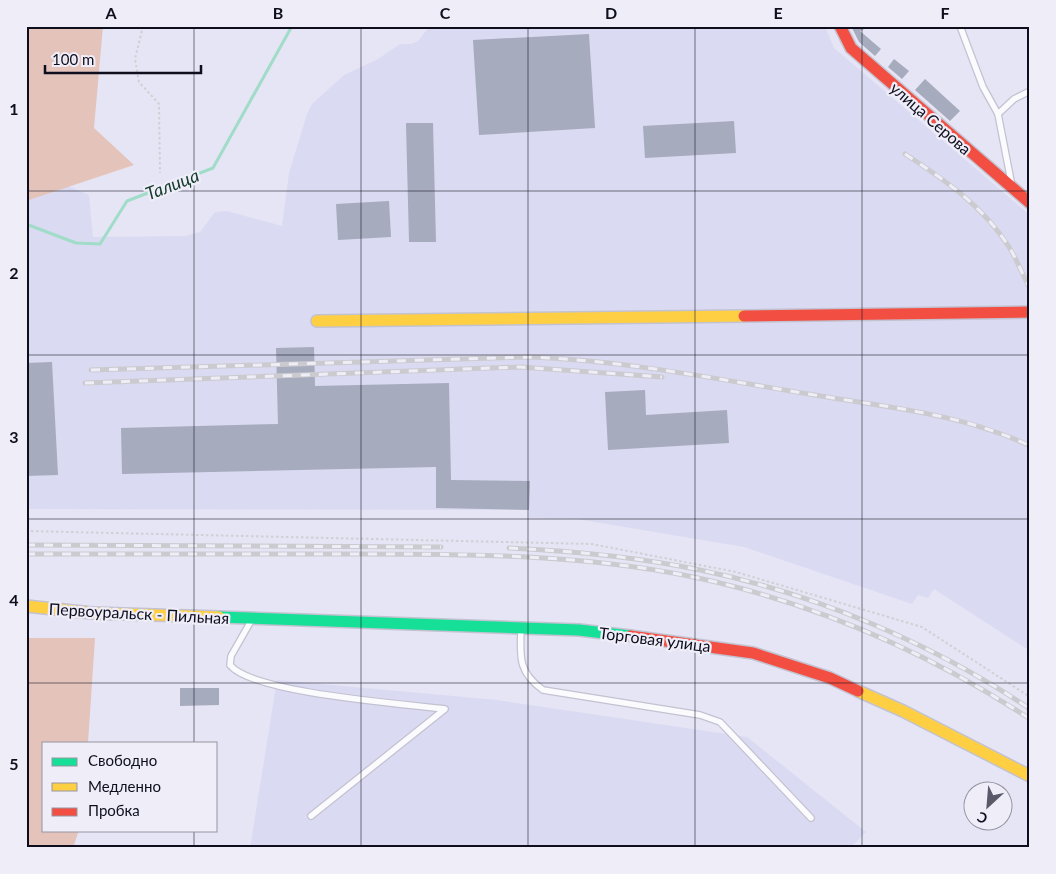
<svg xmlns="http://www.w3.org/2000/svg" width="1056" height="874" font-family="Lato,sans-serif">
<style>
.built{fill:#dadaf2}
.green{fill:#e4c3bb}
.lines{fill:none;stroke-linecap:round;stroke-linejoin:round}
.stream{stroke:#a0dcc8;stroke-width:3}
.building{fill:#a7abbe}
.lane-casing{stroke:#c3c2d1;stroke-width:8}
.fast-casing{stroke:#c3c2d1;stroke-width:14}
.slow-casing{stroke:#c3c2d1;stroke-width:14}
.jam-casing{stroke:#c3c2d1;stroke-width:14}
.path{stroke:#d0d0d4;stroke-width:2;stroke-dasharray:2.5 2.5;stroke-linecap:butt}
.lane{stroke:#fbfbfe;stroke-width:5.5}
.fast{stroke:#16e098;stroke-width:11}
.slow{stroke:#ffcf43;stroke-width:11}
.jam{stroke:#f24e42;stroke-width:11}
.rail-casing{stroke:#cbcbcf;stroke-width:5}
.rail{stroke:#efeef8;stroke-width:3;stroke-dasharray:9;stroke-linecap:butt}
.grid{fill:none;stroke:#0f0e1d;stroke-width:1;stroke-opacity:0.55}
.labels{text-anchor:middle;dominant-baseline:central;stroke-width:4.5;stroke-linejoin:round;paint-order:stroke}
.street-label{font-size:16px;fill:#0f0e1d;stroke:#efeef8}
.water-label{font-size:18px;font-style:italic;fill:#153c2e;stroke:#efeef8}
.neatline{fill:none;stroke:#0f0e1d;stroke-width:2}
.grid-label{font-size:16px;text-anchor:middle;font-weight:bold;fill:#0f0e1d}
</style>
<rect width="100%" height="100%" fill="#e6e5f5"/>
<g class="built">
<path d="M 430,26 L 825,26 L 834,48 L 1030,215 L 1030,651 L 934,589 L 928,598 L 918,595 L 912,604 L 744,547 L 577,519 L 529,518 L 529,510 L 26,509 L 26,174 L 61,183 L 89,195 L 93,237 L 185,236 L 200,232 L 215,212 L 227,211 L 282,226 L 289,173 L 307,114 L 312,104 L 344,75 L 378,59 L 400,44 L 411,44 L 418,41 Z"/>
<path d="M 277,680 L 497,700 L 747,737 L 866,832 L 850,848 L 250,848 Z"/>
</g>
<g class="green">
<path d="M 26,26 L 103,26 L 94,128 L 134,165 L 26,201 Z"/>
<path d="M 26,638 L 95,638 L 88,743 L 44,743 L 44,830 L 79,830 L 73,848 L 26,848 Z"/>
</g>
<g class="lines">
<path class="stream" d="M 26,224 L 76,243 L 100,244 L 127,201 L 213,168 L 292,26"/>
</g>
<g class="building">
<path d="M 851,26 L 871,26 L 860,31 L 881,49 L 875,56 L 859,42 Z"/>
<path d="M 589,34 L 595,128 L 479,135 L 473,40 Z"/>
<path d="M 894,59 L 909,71 L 902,79 L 888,67 Z"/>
<path d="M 925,79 L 960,111 L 950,121 L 915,90 Z"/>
<path d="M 734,121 L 736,153 L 645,158 L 643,126 Z"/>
<path d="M 406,123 L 433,123 L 436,242 L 409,242 Z"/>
<path d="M 389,201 L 391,237 L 338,240 L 336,204 Z"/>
<path d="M 314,347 L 315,386 L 449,383 L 451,480 L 530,481 L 529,510 L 436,508 L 436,467 L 122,474 L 121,428 L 278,424 L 276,348 Z"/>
<path d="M 52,362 L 58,475 L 26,476 L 26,363 Z"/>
<path d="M 645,390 L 646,415 L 727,410 L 729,443 L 608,450 L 605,392 Z"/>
<path d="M 180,688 L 219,688 L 219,705 L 180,706 Z"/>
</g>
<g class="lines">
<g class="lane-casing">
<g id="lane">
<path d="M 960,26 L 983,87 L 998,114"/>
<path d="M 1011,181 L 998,114 L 1014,99 L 1030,91"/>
<path d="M 251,621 L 231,656 L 230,665 C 252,693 404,704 445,709 L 311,816"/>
<path d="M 521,629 C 520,657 518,672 543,690 L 700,715 L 720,722 L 811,818"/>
</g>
</g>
<g class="fast-casing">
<path id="fast" d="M 219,617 L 579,630 L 630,636"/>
</g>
<g class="slow-casing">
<g id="slow">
<path d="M 317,321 L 744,316"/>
<path d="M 26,606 L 92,613 L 219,617"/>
<path d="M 858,691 L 903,711 L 1030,776"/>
</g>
</g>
<g class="jam-casing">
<g id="jam">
<path d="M 840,26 L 851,48 L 1030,203"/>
<path d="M 744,316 L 1030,312"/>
<path d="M 630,636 L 753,653 L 830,678 L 858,691"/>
</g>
</g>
<g class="path">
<path d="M 143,26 L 135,59 L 139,82 L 159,104 L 160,173"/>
<path d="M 26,531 L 592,544 L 736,572 L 922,627 L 1030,697"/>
</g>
<use href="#lane" class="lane"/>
<use href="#fast" class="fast"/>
<use href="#slow" class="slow"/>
<use href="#jam" class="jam"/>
<g class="rail-casing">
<g id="rail">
<path d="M 905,154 C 945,180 983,206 1009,247 C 1017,260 1023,275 1030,289"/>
<path d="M 91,370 L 528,357 C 622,360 716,379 809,394 C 884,407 961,413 1030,446"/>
<path d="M 85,383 L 520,367 L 662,377"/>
<path d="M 26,545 L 441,547"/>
<path d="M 509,548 C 573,551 637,557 700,570 C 816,594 932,643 1030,709"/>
<path d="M 26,554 C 136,554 245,554 354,554 C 475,554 598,554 716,582 C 828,609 934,656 1030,719"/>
</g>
</g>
<use href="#rail" class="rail"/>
</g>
<path class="grid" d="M 194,26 L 194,743M 361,26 L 361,848M 528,26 L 528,848M 695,26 L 695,848M 862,26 L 862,848M 26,191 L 1030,191M 26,355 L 1030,355M 26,519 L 1030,519M 26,683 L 1030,683M 194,830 L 194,848"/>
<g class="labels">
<g class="street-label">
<text transform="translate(931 118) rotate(41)">улица Серова</text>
<text transform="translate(139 613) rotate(3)">Первоуральск - Пильная</text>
<text transform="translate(655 639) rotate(7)">Торговая улица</text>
</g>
<g class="water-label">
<text transform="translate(172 184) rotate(-21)">Талица</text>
</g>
</g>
<rect width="1056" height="874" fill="none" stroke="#efeef8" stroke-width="55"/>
<rect x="42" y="742" width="175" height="90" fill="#efeef8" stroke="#9594a0"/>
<rect x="52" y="758" width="25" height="8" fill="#16e098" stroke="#9594a0"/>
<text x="88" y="766" font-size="15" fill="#0f0e1d">Свободно</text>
<rect x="52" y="783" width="25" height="8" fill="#ffcf43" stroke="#9594a0"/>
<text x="88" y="792" font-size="15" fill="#0f0e1d">Медленно</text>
<rect x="52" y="808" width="25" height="8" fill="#f24e42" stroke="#9594a0"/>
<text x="88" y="816" font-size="15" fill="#0f0e1d">Пробка</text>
<g transform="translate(988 806) rotate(206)"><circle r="24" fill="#efeef8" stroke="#9594a0"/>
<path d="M0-4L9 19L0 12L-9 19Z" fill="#5a5969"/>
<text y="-8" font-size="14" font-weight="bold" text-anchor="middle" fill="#0f0e1d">С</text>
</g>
<path d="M45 65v8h156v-8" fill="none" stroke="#0f0e1d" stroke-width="2.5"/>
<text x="52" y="65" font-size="15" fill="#0f0e1d" stroke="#efeef8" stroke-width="4" paint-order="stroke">100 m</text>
<rect x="28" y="28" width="1000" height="818" class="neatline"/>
<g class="grid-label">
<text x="111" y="19">A</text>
<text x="278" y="19">B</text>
<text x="445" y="19">C</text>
<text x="611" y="19">D</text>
<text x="778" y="19">E</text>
<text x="945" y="19">F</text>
<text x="14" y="115">1</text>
<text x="14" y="279">2</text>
<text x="14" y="443">3</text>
<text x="14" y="606">4</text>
<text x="14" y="770">5</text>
</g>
</svg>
